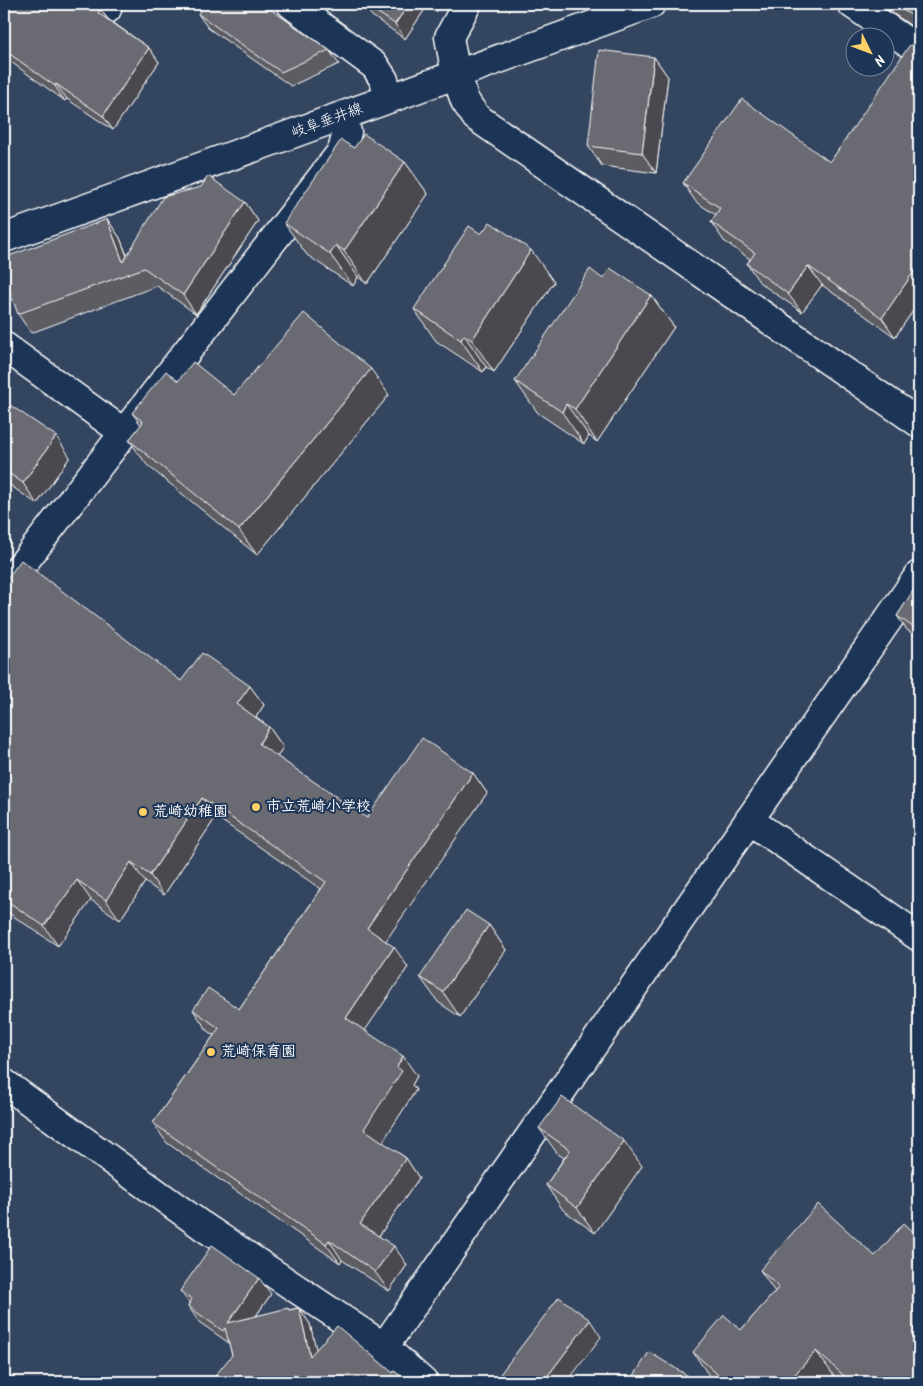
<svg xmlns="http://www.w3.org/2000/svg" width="923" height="1386" font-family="Kalam,'Klee One',sans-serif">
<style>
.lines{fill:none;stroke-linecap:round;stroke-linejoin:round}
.minor-casing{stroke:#fff;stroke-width:31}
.primary-casing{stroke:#fff;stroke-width:31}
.minor{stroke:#1d3557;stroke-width:28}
.primary{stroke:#1d3557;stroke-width:28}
.wall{fill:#5b5b63;stroke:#fff}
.shaded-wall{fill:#4a4a50;stroke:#fff}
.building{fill:#6a6a73;stroke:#fff}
.poi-dot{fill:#ffd166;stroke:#1d3557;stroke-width:2}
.labels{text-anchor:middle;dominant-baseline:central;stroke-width:4;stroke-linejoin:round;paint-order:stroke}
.street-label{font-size:15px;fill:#fff;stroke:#1d3557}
.poi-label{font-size:15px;font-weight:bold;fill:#fff;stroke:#1d3557;text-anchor:start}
</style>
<rect width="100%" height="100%" fill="#34455f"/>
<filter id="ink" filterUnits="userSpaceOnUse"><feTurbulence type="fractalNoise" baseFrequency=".02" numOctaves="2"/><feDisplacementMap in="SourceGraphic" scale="10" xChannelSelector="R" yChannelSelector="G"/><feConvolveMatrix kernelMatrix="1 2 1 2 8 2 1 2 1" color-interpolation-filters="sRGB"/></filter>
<g filter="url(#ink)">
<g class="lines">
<g class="minor-casing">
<g id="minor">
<path d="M 99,4 L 107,9"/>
<path d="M 291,4 L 375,66 L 384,80 L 389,98"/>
<path d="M 467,4 L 449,37 L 456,75 L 465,101 L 476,117 L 919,423"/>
<path d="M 852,4 L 919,50"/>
<path d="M 4,346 L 123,432"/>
<path d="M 4,588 L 342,151 L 347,132 L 341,117"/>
<path d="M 749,820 L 919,937"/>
<path d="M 4,1083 L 201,1225 L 384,1347 L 423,1382"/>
<path d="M 384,1347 L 919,575"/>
</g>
</g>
<g class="primary-casing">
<path id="primary" d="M 4,238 L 651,4"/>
</g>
<use href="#minor" class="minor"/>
<use href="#primary" class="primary"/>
</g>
<g class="wall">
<path d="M 4,4 L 84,5 L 89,8 L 100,9 L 108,19 L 149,48 L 159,62 L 113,130 L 67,99 L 65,101 L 4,57 Z"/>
<path d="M 363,4 L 441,4 L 436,12 L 427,6 L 405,39 L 372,16 Z"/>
<path d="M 879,4 L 919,4 L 919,31 Z"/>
<path d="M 198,14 L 329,50 L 339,64 L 291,86 L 208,28 Z"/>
<path d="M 919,38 L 919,302 L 895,337 L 822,285 L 802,312 L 760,283 L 747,264 L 750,259 L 724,241 L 711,222 L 716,215 L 696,202 L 683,183 L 830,162 L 918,40 Z"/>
<path d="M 654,57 L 668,77 L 656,173 L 602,166 L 588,146 Z"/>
<path d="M 354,148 L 405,162 L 428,194 L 367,284 L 358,277 L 353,286 L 307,255 L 284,223 Z"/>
<path d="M 245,202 L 258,221 L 196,314 L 157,286 L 31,333 L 18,314 L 107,219 L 120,238 L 127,255 Z"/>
<path d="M 603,279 L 651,295 L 674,327 L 597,442 L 589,436 L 584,444 L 538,413 L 515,381 Z"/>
<path d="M 554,282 L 494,372 L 486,367 L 483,372 L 436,341 L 414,309 Z"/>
<path d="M 178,381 L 234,395 L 389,395 L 257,555 L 147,465 L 129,440 L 141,425 L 132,413 Z"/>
<path d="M 4,401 L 70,457 L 37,504 L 4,481 Z"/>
<path d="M 919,582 L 919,638 L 907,630 L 897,616 Z"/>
<path d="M 4,583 L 181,681 L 250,686 L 264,705 L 256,717 L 269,727 L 283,747 L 277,757 L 367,818 L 473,773 L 487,793 L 385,941 L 408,967 L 365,1030 L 417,1076 L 412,1085 L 416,1090 L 382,1142 L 406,1158 L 419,1178 L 379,1236 L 407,1265 L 389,1291 L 342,1260 L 340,1263 L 167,1143 L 153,1123 L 214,1035 L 207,1030 L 193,1010 L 239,1009 L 321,889 L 216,817 L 164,895 L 145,882 L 120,920 L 91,900 L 58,946 L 4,910 Z"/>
<path d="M 489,925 L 506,950 L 460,1017 L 438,1002 L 420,977 Z"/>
<path d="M 539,1128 L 642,1166 L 595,1233 L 563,1210 L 546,1185 L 564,1158 L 557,1153 Z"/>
<path d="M 875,1256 L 919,1382 L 841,1382 L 834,1376 L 828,1382 L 716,1382 L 710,1377 L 693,1352 L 741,1330 L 775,1292 L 760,1270 Z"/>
<path d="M 180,1291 L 271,1294 L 256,1316 L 299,1308 L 310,1324 L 316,1350 L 393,1373 L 410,1382 L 232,1355 L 229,1343 L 199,1322 L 188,1306 L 189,1303 Z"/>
</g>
<g class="shaded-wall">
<path d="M 120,4 L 125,4 L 122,7 Z"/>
<path d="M 409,4 L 425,4 L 427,6 L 405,39 L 395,24 Z"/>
<path d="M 430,4 L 441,4 L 436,12 Z"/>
<path d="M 100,9 L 111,24 L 98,13 Z"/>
<path d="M 149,48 L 159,62 L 113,130 L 103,116 Z"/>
<path d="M 654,57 L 668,77 L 656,173 L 642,153 Z"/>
<path d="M 56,84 L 67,99 L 65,101 L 55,86 Z"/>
<path d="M 405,162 L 428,194 L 367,284 L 344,251 Z"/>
<path d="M 245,202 L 258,221 L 196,314 L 183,295 Z"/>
<path d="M 107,219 L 120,238 L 133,272 L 123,262 Z"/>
<path d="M 336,245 L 358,277 L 353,286 L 330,254 Z"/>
<path d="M 531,250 L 554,282 L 494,372 L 472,340 Z"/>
<path d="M 919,264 L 919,302 L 895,337 L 882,318 Z"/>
<path d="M 808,266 L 822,285 L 802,312 L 788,294 Z"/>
<path d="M 651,295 L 674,327 L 597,442 L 575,409 Z"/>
<path d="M 464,335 L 486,367 L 483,372 L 461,340 Z"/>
<path d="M 371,369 L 389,395 L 257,555 L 239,530 Z"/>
<path d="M 566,404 L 589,436 L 584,444 L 562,412 Z"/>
<path d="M 56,436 L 70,457 L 37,504 L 23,483 Z"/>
<path d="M 250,686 L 264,705 L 251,724 L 237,704 Z"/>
<path d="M 269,727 L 283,747 L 273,764 L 259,744 Z"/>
<path d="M 473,773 L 487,793 L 381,948 L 367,928 Z"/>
<path d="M 202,798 L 216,817 L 164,895 L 150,875 Z"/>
<path d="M 131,862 L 145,882 L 120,920 L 106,900 Z"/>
<path d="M 77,880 L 91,900 L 58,946 L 44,926 Z"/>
<path d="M 489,925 L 506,950 L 460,1017 L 443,992 Z"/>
<path d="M 394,947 L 408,967 L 360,1038 L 346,1018 Z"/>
<path d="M 403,1056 L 417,1076 L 412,1085 L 416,1090 L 378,1149 L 364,1129 L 397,1067 Z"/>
<path d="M 624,1141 L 642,1166 L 595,1233 L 577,1208 Z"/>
<path d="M 406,1158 L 419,1178 L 374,1243 L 360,1224 Z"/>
<path d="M 329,1240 L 342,1260 L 340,1263 L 326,1244 Z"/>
<path d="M 394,1246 L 407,1265 L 389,1291 L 375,1272 Z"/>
<path d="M 259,1278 L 271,1294 L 240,1339 L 228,1323 Z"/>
<path d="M 299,1308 L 310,1324 L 322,1373 L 310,1356 Z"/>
<path d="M 590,1320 L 601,1337 L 567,1382 L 543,1382 Z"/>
<path d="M 816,1351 L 834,1376 L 828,1382 L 788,1382 Z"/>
</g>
<g class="building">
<path d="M 4,4 L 82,4 L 89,8 L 100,9 L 98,13 L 149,48 L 103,116 L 56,84 L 55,86 L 4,50 Z"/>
<path d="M 205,4 L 263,4 L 329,50 L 281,72 L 198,14 Z"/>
<path d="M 364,4 L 409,4 L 395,24 Z"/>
<path d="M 894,4 L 919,4 L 919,24 L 915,18 Z"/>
<path d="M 919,38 L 919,264 L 882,318 L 808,266 L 788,294 L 747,264 L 755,253 L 711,222 L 720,208 L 683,183 L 742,99 L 830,162 L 909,46 L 918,40 Z"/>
<path d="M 599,50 L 654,57 L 642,153 L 588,146 Z"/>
<path d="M 364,134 L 405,162 L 344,251 L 336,245 L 330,254 L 284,223 L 341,140 L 354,148 Z"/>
<path d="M 208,176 L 245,202 L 183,295 L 144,268 L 18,314 L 4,276 L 4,258 L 107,219 L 123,262 L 163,197 L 201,187 Z"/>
<path d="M 490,222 L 531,250 L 472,340 L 464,335 L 461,340 L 414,309 L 469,226 L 481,234 Z"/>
<path d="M 610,268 L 651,295 L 575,409 L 566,404 L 562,412 L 515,381 L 590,269 L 603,279 Z"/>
<path d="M 304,313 L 371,369 L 239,530 L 129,440 L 143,422 L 132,413 L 166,371 L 178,381 L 193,362 L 234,395 Z"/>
<path d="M 4,401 L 56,436 L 23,483 L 4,470 Z"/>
<path d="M 21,560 L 181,681 L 202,653 L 250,686 L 237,704 L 269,727 L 259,744 L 367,818 L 422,738 L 473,773 L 367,928 L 394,947 L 346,1018 L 403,1056 L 397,1067 L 402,1071 L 364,1129 L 406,1158 L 360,1224 L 394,1246 L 375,1272 L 329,1240 L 326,1244 L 153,1123 L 219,1028 L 193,1010 L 208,988 L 239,1009 L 326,882 L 202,798 L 150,875 L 131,862 L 106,900 L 77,880 L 44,926 L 4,899 L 4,583 Z"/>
<path d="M 919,582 L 919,631 L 897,616 Z"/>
<path d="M 466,910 L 489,925 L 443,992 L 420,977 Z"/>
<path d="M 562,1097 L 624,1141 L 577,1208 L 546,1185 L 570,1150 L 539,1128 Z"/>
<path d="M 818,1204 L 875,1256 L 904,1223 L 919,1237 L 919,1382 L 851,1382 L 816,1351 L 788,1382 L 726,1382 L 693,1352 L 724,1315 L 741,1330 L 779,1287 L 760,1270 Z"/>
<path d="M 212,1245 L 259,1278 L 228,1323 L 288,1308 L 289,1310 L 299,1308 L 310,1356 L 337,1326 L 393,1373 L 394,1371 L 410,1382 L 210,1382 L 232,1355 L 225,1328 L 223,1331 L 188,1306 L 192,1299 L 180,1291 Z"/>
<path d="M 559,1297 L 590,1320 L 543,1382 L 494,1382 Z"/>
<path d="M 649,1352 L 698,1382 L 630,1382 Z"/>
</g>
</g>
<g class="poi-dot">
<circle cx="256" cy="807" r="5"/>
<circle cx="143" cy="812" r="5"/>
<circle cx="211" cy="1052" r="5"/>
</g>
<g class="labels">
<g class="street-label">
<text transform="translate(327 121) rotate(-20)">岐阜垂井線</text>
</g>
<g class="poi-label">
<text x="266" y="807">市立荒崎小学校</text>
<text x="153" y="812">荒崎幼稚園</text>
<text x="221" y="1052">荒崎保育園</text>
</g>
</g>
<rect width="923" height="1386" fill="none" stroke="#1d3557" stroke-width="20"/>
<rect x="10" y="10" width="903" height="1366" fill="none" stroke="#fff" stroke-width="2" filter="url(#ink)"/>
<g transform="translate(870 52) rotate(132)"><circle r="24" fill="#1d3557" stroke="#77869a"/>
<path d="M0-4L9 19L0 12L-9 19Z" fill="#ffd166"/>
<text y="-8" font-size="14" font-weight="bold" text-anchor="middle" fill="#ffffff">N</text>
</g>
</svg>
